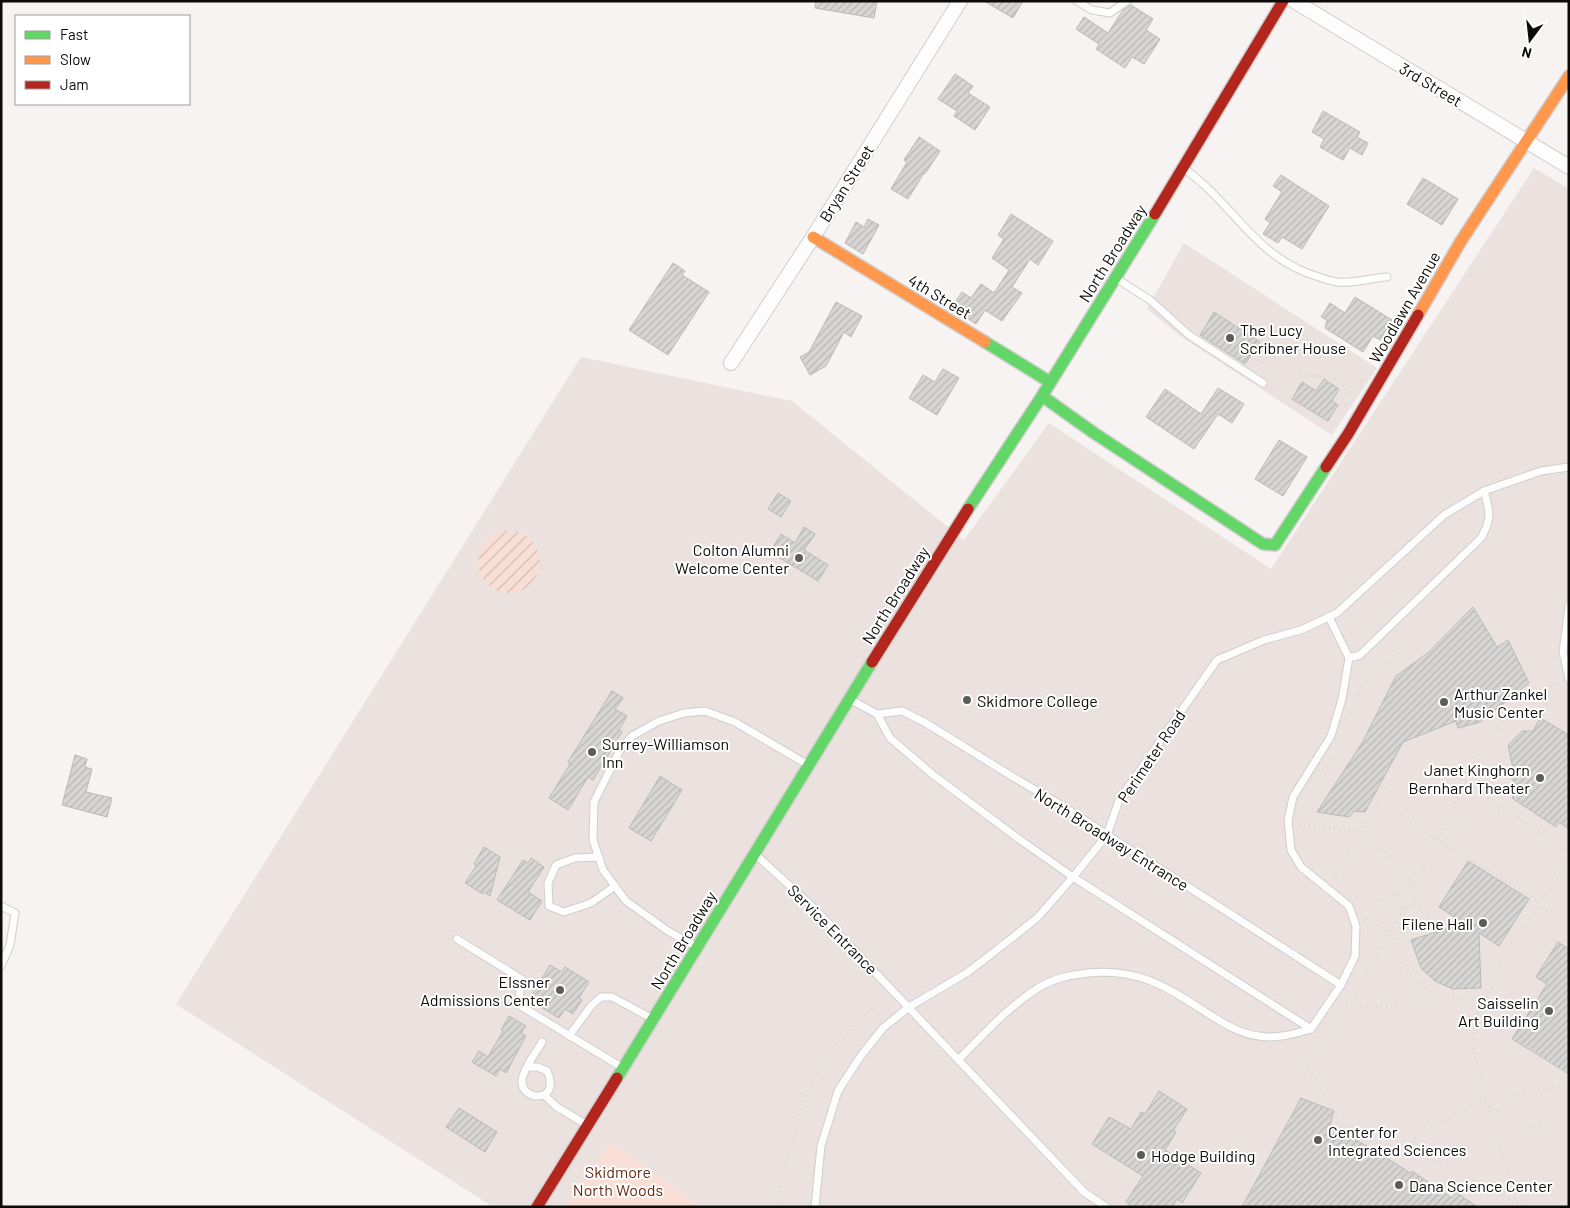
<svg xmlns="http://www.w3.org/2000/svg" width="1570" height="1208" font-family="Barlow,sans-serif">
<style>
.built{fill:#ebe2df}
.green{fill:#f8ded4}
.garden{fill:url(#garden-furrows)}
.building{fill:url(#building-hatch);stroke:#bcb9b9}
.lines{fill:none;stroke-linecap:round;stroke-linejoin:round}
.lane-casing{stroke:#d0cecd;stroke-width:9}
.street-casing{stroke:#d0cecd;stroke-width:16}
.fast-casing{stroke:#d0cecd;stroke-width:14}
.slow-casing{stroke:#d0cecd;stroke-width:14}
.jam-casing{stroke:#d0cecd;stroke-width:14}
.path{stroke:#d9d9d8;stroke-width:3;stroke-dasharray:1 4;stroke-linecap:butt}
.lane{stroke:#fefdfd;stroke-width:7}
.street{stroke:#fefdfd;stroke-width:14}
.fast{stroke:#63d668;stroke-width:11}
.slow{stroke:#ff974d;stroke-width:11}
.jam{stroke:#b3261e;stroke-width:11}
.poi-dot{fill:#5e5c5b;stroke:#fff;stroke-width:2}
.labels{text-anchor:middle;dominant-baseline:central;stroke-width:4;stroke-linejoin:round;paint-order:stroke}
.street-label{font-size:16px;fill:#0c0b0a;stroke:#fff}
.poi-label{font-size:16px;fill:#0c0b0a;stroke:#fff;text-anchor:start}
.park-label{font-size:16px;fill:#682b14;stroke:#fff}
</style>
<defs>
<pattern id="garden-furrows" width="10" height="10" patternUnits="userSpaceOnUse" patternTransform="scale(1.25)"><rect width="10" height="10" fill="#f8ded4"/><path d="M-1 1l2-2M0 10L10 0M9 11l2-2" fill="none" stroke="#d3bdb5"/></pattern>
<pattern id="building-hatch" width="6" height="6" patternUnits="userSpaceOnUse" patternTransform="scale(1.25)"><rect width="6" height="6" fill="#d8d6d5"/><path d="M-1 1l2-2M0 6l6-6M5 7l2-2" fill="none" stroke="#b8b6b6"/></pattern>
</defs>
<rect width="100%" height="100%" fill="#f6f3f2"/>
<g class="built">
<path d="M 1534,168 L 1569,189 L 1569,1207 L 493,1207 L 176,1004 L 581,357 L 792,401 L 964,540 L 1049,423 L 1271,569 Z"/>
<path d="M 1184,243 L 1377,368 L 1332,435 L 1183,338 L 1147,309 Z"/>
</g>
<path class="green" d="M 611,1142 L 701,1207 L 566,1207 Z"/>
<circle class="garden" cx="509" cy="562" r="31"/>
<g class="building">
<path d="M 816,1 L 877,1 L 874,18 L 815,8 Z"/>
<path d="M 984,1 L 1023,1 L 1013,18 Z"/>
<path d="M 1131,5 L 1153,19 L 1146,30 L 1160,39 L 1144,64 L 1132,57 L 1125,68 L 1096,49 L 1099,44 L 1076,29 L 1084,17 L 1108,33 L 1123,10 Z"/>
<path d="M 955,74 L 973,86 L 968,93 L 990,107 L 975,130 L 954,116 L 957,111 L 938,99 Z"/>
<path d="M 1323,111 L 1360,132 L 1357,137 L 1368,143 L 1362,155 L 1350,148 L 1343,160 L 1320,147 L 1324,139 L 1312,132 Z"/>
<path d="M 919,137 L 940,151 L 925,174 L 924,173 L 908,199 L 891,189 L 907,162 L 904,160 Z"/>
<path d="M 1281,175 L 1329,206 L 1302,249 L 1282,237 L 1278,243 L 1263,234 L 1270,223 L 1265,219 L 1282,192 L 1273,186 Z"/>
<path d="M 1423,178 L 1458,199 L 1442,225 L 1407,204 Z"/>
<path d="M 1011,214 L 1053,241 L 1038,265 L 1030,259 L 1012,287 L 1022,293 L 1002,321 L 985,310 L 976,324 L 951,308 L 962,292 L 971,298 L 981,284 L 994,293 L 1009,270 L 992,258 L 1004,239 L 998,235 Z"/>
<path d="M 868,219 L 879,225 L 863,254 L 845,243 L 856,222 L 864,227 Z"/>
<path d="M 673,263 L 685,271 L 682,275 L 709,292 L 668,355 L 629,330 Z"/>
<path d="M 1355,297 L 1392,320 L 1380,340 L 1373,336 L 1363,352 L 1325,328 L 1327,320 L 1321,317 L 1330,303 L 1345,313 Z"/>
<path d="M 836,302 L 862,316 L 851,337 L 844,332 L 826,366 L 810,375 L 800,357 L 809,352 Z"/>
<path d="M 1214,312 L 1260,342 L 1245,364 L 1200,335 Z"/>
<path d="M 943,369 L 959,378 L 937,415 L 909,398 L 923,375 L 935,382 Z"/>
<path d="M 1324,379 L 1339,389 L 1332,401 L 1338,405 L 1328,421 L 1292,399 L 1302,382 L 1316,391 Z"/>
<path d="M 1218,388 L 1244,404 L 1232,423 L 1218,414 L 1194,449 L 1146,417 L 1165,389 L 1201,414 Z"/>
<path d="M 1279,440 L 1307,457 L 1283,496 L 1255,479 Z"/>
<path d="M 778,493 L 791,501 L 781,517 L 768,509 Z"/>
<path d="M 804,527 L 815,534 L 804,550 L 828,565 L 818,581 L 770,552 L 781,534 L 795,543 Z"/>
<path d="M 1473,607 L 1497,647 L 1508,640 L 1529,683 L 1480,722 L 1458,728 L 1456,721 L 1403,742 L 1365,812 L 1354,811 L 1349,817 L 1317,812 L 1362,743 L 1396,676 L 1429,652 Z"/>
<path d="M 612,691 L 623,698 L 615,709 L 627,716 L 619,730 L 622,732 L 593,780 L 588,777 L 568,810 L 549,798 L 570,764 L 568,762 Z"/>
<path d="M 1540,718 L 1569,735 L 1569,829 L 1559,822 L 1556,827 L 1512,798 L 1518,786 L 1505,771 L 1513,768 L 1508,745 L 1522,731 L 1533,731 Z"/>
<path d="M 75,755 L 87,759 L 85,767 L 92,769 L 86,792 L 112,798 L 107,817 L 62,805 Z"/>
<path d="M 660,776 L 682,790 L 651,841 L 629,828 Z"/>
<path d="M 484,847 L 500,857 L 490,896 L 484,892 L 483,894 L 465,883 L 476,866 L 474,864 Z"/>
<path d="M 531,858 L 544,867 L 528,892 L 542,901 L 530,920 L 497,900 L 523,860 L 528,863 Z"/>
<path d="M 1468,861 L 1529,899 L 1499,946 L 1479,933 L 1481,988 L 1453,989 L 1435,981 L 1421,968 L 1411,940 L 1464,923 L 1439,907 Z"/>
<path d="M 1558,942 L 1569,949 L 1569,1074 L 1512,1039 L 1547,984 L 1536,977 Z"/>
<path d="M 550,965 L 562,972 L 565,967 L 589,982 L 579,998 L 582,1000 L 573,1014 L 565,1009 L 559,1018 L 529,1000 Z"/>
<path d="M 509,1016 L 526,1026 L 521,1033 L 526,1036 L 506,1073 L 500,1069 L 496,1076 L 472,1062 L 479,1051 L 488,1057 L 503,1031 L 501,1030 Z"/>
<path d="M 1159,1091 L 1187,1109 L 1173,1131 L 1176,1132 L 1165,1150 L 1201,1173 L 1182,1203 L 1177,1199 L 1172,1207 L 1133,1207 L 1126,1202 L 1143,1176 L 1092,1144 L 1109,1117 L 1131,1129 L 1141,1112 L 1145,1114 Z"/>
<path d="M 1301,1098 L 1334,1111 L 1330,1125 L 1384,1156 L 1410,1173 L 1412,1171 L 1452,1198 L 1456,1192 L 1477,1207 L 1242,1207 Z"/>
<path d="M 459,1108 L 497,1132 L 485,1152 L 446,1127 Z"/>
</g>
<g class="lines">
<g class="lane-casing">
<g id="lane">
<path d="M 1077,1 L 1092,10 L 1110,13 L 1127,1"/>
<path d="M 1183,168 C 1234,203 1254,258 1319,277 C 1324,279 1331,281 1337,282 C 1351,284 1372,278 1387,277"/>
<path d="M 1117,279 L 1150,300 L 1189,335 L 1263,383"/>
<path d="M 1569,606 L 1563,652 L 1569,679"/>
<path d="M 1349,658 L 1360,655 L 1481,538 C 1492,519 1490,511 1484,491"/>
<path d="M 851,700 L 877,714 L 902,711 L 926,723 L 1013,777 L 1056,802 L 1341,985"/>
<path d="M 877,714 L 890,738 L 932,774 L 1019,839 L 1073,877 L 1311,1029"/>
<path d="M 755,854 L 813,907 L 1084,1192 L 1106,1207"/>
<path d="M 599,857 L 575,858 L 556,865 L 548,883 L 549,906 L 564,912 L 591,903 L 615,886"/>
<path d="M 1,906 L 15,913 L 10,945 L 1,966"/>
<path d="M 457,939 L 523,980 L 520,990 L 519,1005 L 623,1068"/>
<path d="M 697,947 L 668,931 L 626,901 L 603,870 L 593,840 L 594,802 L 620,750 L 632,736 L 659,721 L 684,713 L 705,711 L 735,722 L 808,765"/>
<path d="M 569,1036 L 591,1006 L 601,997 L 612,997 L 653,1019"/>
<path d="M 959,1059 C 984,1034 1008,1007 1038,988 C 1054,978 1070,975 1088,973 C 1139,968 1167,987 1207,1013 C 1223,1023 1240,1034 1259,1036 C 1277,1039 1294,1034 1311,1029 L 1341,985 L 1355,956 L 1356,926 L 1349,906 L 1301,867 L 1291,850 L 1288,821 L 1293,797 L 1331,736 L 1342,699 L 1349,658 L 1329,617"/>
<path d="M 528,1067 L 538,1067 L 547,1071 C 562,1103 521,1102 522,1081 C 522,1071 537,1051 542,1042"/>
<path d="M 544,1095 L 557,1107 L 587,1125"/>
<path d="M 815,1207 L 821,1146 L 838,1091 L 860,1057 L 883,1028 L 909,1007 L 968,972 L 1012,938 L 1038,917 L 1073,877 L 1107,835 L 1119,800 L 1217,660 L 1264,640 L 1301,630 L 1337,613 L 1444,515 L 1484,491 L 1541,471 L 1569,467"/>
</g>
</g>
<g class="street-casing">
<g id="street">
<path d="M 1294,1 L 1569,167"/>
<path d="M 731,363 L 813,237 L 960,1"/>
</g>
</g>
<g class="fast-casing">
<g id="fast">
<path d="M 985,342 L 1050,382"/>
<path d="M 1042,396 L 1094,433 L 1263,544 L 1275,545 L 1326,467"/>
<path d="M 968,509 L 1042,396 L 1155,214"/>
<path d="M 617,1078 L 872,662"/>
</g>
</g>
<g class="slow-casing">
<g id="slow">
<path d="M 813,237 L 985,342"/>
<path d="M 1418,315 L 1461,241 L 1569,76"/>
</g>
</g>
<g class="jam-casing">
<g id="jam">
<path d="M 1155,214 L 1283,1"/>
<path d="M 1326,467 L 1348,434 L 1418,315"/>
<path d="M 872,662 L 968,509"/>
<path d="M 537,1207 L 617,1078"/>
</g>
</g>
<g class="path">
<path d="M 1254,365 L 1262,351 C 1275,355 1283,367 1296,372 C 1321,382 1330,368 1352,395"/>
<path d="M 1351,714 L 1362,683 L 1416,639"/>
<path d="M 1465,784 L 1471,786 L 1479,785 L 1487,797 L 1550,839 L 1569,853"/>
<path d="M 1303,809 L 1314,790 L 1332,767 L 1341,744"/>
<path d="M 1299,826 L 1367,832 L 1414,884"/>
<path d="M 1437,839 L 1540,902"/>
<path d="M 1442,842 C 1463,827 1479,810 1506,810"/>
<path d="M 1333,879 L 1387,788 L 1435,841"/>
<path d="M 1397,893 L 1403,908"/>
<path d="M 1415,904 L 1428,913 L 1431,929"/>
<path d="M 1361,906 L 1413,887"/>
<path d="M 1537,906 L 1569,916"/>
<path d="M 1365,918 C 1373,924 1385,928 1391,935 C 1399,945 1402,958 1408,970 C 1425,999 1457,1001 1487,998"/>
<path d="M 1341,1005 L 1368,1007 L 1392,1005 L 1434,994"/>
<path d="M 1478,1011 L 1509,1036 L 1569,1074"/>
<path d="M 1489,1107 L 1530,1126 L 1569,1124"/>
<path d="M 1404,1149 L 1426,1128 L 1486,1100 L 1569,1084"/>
<path d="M 1517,1203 L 1486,1100 L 1473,1045 L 1478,1011 L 1498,979 L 1500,960 L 1569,860"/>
<path d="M 778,1207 L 780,1183 L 802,1110 L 817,1072 L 838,1041 L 884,997"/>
<path d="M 1522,1207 L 1457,1170 L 1404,1149 L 1361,1139 L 1352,1131 L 1338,1124 L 1334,1111 L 1306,1063 L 1353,1005 L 1361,984 L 1403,908 L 1415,904 L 1413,887 L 1465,784 L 1466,777 L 1503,719 L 1529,697 L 1559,682"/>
</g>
<use href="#lane" class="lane"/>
<use href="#street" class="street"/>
<use href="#fast" class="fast"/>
<use href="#slow" class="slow"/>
<use href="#jam" class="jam"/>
</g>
<g class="poi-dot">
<circle cx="1230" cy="338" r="5"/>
<circle cx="799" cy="558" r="5"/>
<circle cx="967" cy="700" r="5"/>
<circle cx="1444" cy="702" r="5"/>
<circle cx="592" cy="752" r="5"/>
<circle cx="1540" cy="778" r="5"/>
<circle cx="1483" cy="923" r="5"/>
<circle cx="560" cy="990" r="5"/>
<circle cx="1549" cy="1011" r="5"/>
<circle cx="1318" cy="1140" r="5"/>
<circle cx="1141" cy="1155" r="5"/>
<circle cx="1399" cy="1185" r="5"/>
</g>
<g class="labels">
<g class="street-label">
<text transform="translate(1431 84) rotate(31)">3rd Street</text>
<text transform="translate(846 183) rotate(-58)">Bryan Street</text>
<text transform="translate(1112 253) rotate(-58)">North Broadway</text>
<text transform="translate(940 296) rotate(31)">4th Street</text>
<text transform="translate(1404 307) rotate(-60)">Woodlawn Avenue</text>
<text transform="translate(895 595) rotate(-58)">North Broadway</text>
<text transform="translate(1151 756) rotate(-56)">Perimeter Road</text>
<text transform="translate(1112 839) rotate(32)">North Broadway Entrance</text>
<text transform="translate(833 929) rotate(45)">Service Entrance</text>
<text transform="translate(683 940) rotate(-59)">North Broadway</text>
</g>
<g class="poi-label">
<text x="1240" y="329">The Lucy<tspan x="1240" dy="18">Scribner House</tspan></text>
<text x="789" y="549" text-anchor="end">Colton Alumni<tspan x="789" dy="18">Welcome Center</tspan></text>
<text x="1454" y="693">Arthur Zankel<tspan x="1454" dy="18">Music Center</tspan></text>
<text x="977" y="700">Skidmore College</text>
<text x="602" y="743">Surrey-Williamson<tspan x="602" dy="18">Inn</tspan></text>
<text x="1530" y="769" text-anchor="end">Janet Kinghorn<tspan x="1530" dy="18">Bernhard Theater</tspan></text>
<text x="1473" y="923" text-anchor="end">Filene Hall</text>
<text x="550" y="981" text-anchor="end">Elssner<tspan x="550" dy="18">Admissions Center</tspan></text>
<text x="1539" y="1002" text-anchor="end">Saisselin<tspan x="1539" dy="18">Art Building</tspan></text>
<text x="1328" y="1131">Center for<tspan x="1328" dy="18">Integrated Sciences</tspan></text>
<text x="1151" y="1155">Hodge Building</text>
<text x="1409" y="1185">Dana Science Center</text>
</g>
<g class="park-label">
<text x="618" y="1171">Skidmore<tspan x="618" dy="18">North Woods</tspan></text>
</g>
</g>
<rect width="1570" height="1208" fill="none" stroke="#0c0b0a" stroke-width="5"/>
<rect x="15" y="15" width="175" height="90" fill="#ffffff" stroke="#9e9d9d"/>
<rect x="25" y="31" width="25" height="8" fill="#63d668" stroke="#9e9d9d"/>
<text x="60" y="40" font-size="15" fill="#0c0b0a">Fast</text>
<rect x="25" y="56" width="25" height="8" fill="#ff974d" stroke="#9e9d9d"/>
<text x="60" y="65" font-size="15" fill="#0c0b0a">Slow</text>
<rect x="25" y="81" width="25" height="8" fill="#b3261e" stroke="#9e9d9d"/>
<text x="60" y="90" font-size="15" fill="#0c0b0a">Jam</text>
<g transform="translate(1530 40) rotate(195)" stroke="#ffffff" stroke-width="4" paint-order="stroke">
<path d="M0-4L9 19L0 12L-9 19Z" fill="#0c0b0a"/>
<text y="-8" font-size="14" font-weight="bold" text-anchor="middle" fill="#0c0b0a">N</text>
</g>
</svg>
